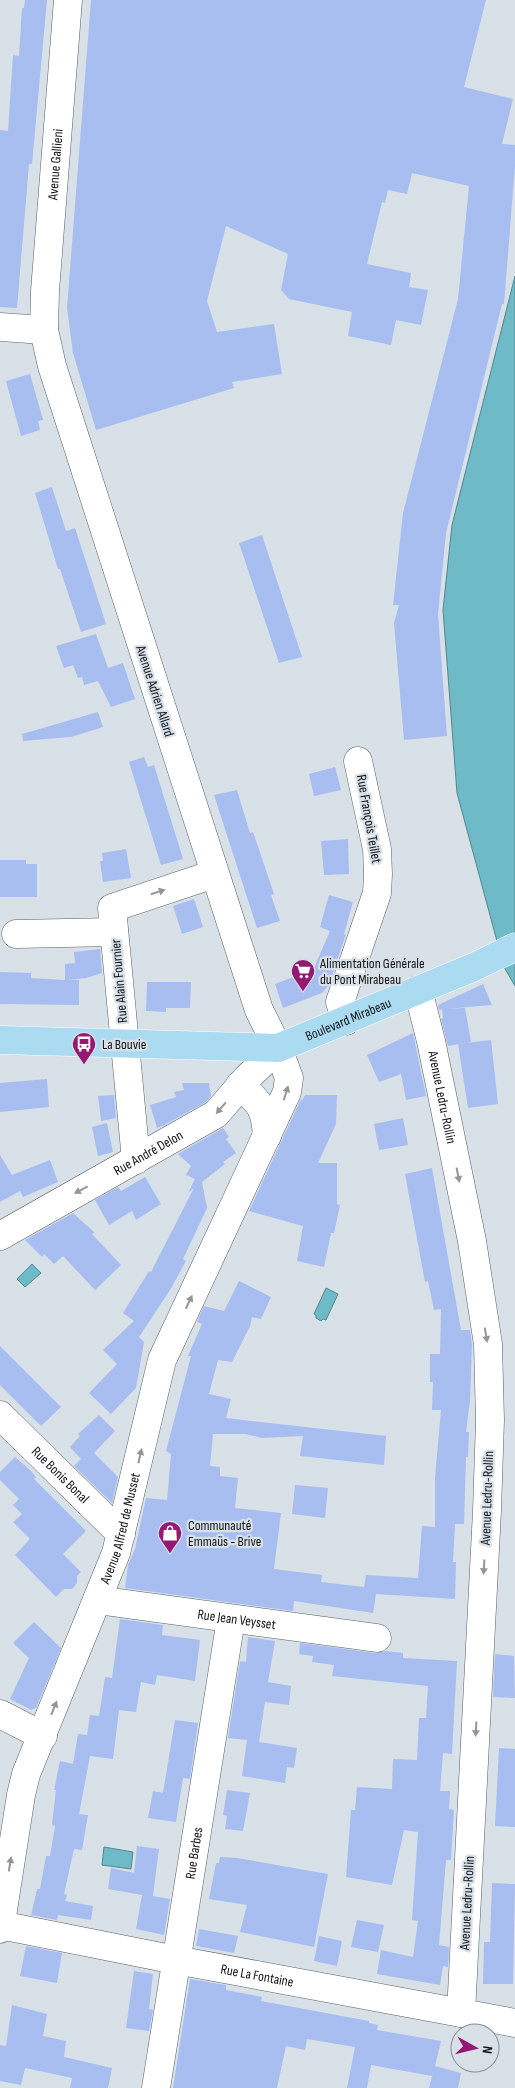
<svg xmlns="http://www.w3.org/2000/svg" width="515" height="2088" font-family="'Sofia Sans Condensed',sans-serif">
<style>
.water{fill:#6fbac7;stroke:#528892}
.building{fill:#a8bef1}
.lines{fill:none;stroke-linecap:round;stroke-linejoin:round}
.minor-casing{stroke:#586066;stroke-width:29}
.major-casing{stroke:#fff;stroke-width:29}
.minor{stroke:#fff;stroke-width:28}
.major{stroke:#abdbf1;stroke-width:28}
.oneway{fill:#939596}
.labels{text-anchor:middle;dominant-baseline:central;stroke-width:4.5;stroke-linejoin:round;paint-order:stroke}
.street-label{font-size:14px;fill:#101316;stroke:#d8e0e8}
.poi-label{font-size:14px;fill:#101316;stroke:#d8e0e8;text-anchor:start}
</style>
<rect width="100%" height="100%" fill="#d8e0e8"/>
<g class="water">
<path d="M 515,276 L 515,986 L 504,967 L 457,793 L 443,610 L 452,525 Z"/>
<path d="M 32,1264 L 41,1273 L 25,1287 L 17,1279 Z"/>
<path d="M 326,1288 L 338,1294 L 326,1320 L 323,1319 L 321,1321 L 316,1318 L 316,1315 L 314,1314 Z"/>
<path d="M 104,1847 L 133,1852 L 131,1869 L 102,1865 Z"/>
</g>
<g class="building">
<path d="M 25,0 L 47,0 L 32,164 L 29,164 L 17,308 L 0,307 L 0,130 L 8,131 L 13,55 L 19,56 L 22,8 L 24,8 Z"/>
<path d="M 91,0 L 486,0 L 464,87 L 513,99 L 502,144 L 515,145 L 515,166 L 504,304 L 502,304 L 446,533 L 438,614 L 447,736 L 404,740 L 394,623 L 399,605 L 393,605 L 403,513 L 458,299 L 469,186 L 412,173 L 407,194 L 388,190 L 385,203 L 382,202 L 367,264 L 411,273 L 409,287 L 428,290 L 421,325 L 396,320 L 391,345 L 348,336 L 352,312 L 289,299 L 281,290 L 288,254 L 226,226 L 207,301 L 217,332 L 274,324 L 282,374 L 232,382 L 234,388 L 96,430 L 73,353 L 67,308 Z"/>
<path d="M 30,374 L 43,420 L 38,421 L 40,430 L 21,436 L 6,381 Z"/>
<path d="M 52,487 L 66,531 L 75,528 L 106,624 L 81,632 L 60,569 L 58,569 L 35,493 Z"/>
<path d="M 262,535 L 302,657 L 279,663 L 239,543 Z"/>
<path d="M 96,634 L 108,668 L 123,663 L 135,699 L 111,707 L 98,681 L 84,685 L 82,677 L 78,678 L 73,665 L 64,668 L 56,646 Z"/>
<path d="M 98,712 L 103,727 L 71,737 L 23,741 L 22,734 Z"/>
<path d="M 144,757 L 148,767 L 154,765 L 183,859 L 161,865 L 129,762 Z"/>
<path d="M 335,767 L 341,790 L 314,796 L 309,774 Z"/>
<path d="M 237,790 L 250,833 L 253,832 L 274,894 L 271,895 L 280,921 L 257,928 L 214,795 Z"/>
<path d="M 348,839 L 349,874 L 324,875 L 321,841 Z"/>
<path d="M 126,849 L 131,878 L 103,882 L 100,861 L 103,861 L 102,853 Z"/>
<path d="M 0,860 L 26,860 L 26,864 L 37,864 L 37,897 L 0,897 Z"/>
<path d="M 329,895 L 353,902 L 344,934 L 346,935 L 345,937 L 329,985 L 322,993 L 283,1008 L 275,984 L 306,972 L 309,966 L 314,968 L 330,931 L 320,927 Z"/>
<path d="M 194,899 L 203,927 L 182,934 L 173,906 Z"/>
<path d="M 100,949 L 102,973 L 86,978 L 68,980 L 79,980 L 79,1005 L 0,1004 L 0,972 L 31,973 L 31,978 L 65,980 L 65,964 L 75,963 L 74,952 Z"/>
<path d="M 147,982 L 191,982 L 190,1008 L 166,1008 L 166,1012 L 146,1011 Z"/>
<path d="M 483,984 L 492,1005 L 445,1009 L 465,1008 L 471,1042 L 448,1046 L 441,1019 L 443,1018 L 442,1009 L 439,1010 L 438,1005 Z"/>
<path d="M 413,1033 L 426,1096 L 406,1100 L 401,1074 L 379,1082 L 367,1055 Z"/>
<path d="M 491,1040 L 498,1104 L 468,1108 L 458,1044 Z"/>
<path d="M 47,1079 L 49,1107 L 0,1112 L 0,1083 Z"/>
<path d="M 182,1083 L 209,1083 L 211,1096 L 206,1102 L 164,1125 L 157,1128 L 150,1105 L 176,1097 L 174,1092 L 184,1090 Z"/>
<path d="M 114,1095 L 116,1118 L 101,1121 L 98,1096 Z"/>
<path d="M 305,1095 L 337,1095 L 336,1124 L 318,1163 L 337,1163 L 337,1204 L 340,1205 L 334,1233 L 331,1233 L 324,1267 L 297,1261 L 303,1226 L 249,1211 L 301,1099 L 302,1100 Z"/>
<path d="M 403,1118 L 408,1145 L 379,1150 L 374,1124 Z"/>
<path d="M 107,1123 L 113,1152 L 98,1156 L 92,1127 Z"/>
<path d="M 223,1128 L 229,1137 L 226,1139 L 236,1153 L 223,1162 L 225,1164 L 202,1182 L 207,1208 L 183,1259 L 186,1261 L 170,1290 L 139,1337 L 144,1342 L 136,1388 L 111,1414 L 89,1393 L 117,1364 L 103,1350 L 134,1321 L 123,1313 L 149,1271 L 151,1272 L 194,1188 L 188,1193 L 195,1179 L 186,1175 L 191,1166 L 178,1154 Z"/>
<path d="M 0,1155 L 12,1175 L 50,1160 L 58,1182 L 23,1197 L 20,1191 L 0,1202 Z"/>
<path d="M 432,1168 L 461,1330 L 470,1330 L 472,1345 L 470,1401 L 466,1432 L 469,1432 L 468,1457 L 466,1457 L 464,1524 L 455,1524 L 453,1562 L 456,1562 L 455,1599 L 376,1594 L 373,1613 L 294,1601 L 293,1611 L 125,1588 L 128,1565 L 135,1549 L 146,1498 L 167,1500 L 171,1454 L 166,1451 L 191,1356 L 188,1356 L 202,1324 L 197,1322 L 204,1306 L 224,1311 L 239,1281 L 271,1297 L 261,1319 L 252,1317 L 250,1326 L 232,1362 L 218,1360 L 209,1394 L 231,1399 L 226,1418 L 386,1436 L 384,1465 L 300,1456 L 303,1436 L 262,1438 L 245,1434 L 213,1434 L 210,1466 L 220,1467 L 220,1476 L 238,1478 L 235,1508 L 281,1513 L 274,1569 L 322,1575 L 321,1582 L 364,1587 L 366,1575 L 418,1578 L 422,1526 L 435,1527 L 435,1478 L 441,1410 L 432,1410 L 433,1382 L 430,1382 L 430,1354 L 440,1354 L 441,1309 L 434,1310 L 428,1281 L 425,1282 L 405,1174 Z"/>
<path d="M 145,1177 L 161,1204 L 136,1220 L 132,1211 L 109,1225 L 95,1200 L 118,1187 L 121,1191 Z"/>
<path d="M 73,1213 L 95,1233 L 92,1234 L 121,1265 L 95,1290 L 63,1256 L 54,1264 L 44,1254 L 42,1257 L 25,1240 Z"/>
<path d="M 0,1346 L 61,1407 L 41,1426 L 0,1385 Z"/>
<path d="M 99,1415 L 115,1431 L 94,1453 L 118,1477 L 112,1503 L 74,1466 L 81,1459 L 70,1447 L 80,1436 L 78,1434 Z"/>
<path d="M 15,1457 L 30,1470 L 36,1477 L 34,1479 L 86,1531 L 63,1554 L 81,1572 L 77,1576 L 77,1583 L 72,1589 L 64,1589 L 56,1597 L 15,1555 L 30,1539 L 13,1522 L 22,1514 L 13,1505 L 19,1499 L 0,1480 L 0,1472 Z"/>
<path d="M 295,1485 L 328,1488 L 325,1518 L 292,1514 Z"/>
<path d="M 120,1619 L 163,1625 L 162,1635 L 200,1640 L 195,1681 L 157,1675 L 155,1685 L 141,1682 L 136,1712 L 119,1710 L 113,1759 L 90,1756 L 79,1814 L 88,1815 L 82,1850 L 74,1849 L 64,1894 L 67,1895 L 65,1901 L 93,1906 L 91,1920 L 58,1915 L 57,1920 L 31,1915 L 37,1889 L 40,1889 L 46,1856 L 50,1856 L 55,1826 L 52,1825 L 56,1790 L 54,1790 L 60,1761 L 73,1764 L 78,1734 L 87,1735 L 90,1715 L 99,1716 L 105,1677 L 112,1678 Z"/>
<path d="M 34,1622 L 61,1648 L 36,1708 L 31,1710 L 10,1699 L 29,1658 L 13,1643 Z"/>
<path d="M 248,1637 L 275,1641 L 268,1682 L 291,1686 L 289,1705 L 265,1702 L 259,1742 L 297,1748 L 294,1768 L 287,1767 L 285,1783 L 242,1776 L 247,1740 L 228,1738 L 240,1661 L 246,1662 Z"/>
<path d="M 300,1643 L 375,1653 L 386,1651 L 403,1653 L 403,1658 L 457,1661 L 452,1754 L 443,1753 L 440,1791 L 450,1791 L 449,1809 L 454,1810 L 451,1860 L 446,1860 L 439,1945 L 449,1947 L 448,1967 L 443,1966 L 440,1985 L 377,1974 L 381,1950 L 413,1957 L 418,1921 L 412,1920 L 418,1832 L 404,1830 L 392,1885 L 346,1877 L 351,1810 L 355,1810 L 357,1787 L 392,1789 L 393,1759 L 417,1760 L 419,1718 L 426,1718 L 428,1686 L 332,1676 L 334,1665 L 312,1662 L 313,1656 L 299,1654 Z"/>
<path d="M 495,1654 L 514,1656 L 515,1698 L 493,1697 Z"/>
<path d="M 175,1720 L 198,1723 L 190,1779 L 183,1778 L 176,1822 L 148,1818 L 153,1791 L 163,1793 Z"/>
<path d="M 499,1748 L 515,1749 L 515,1827 L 495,1826 Z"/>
<path d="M 227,1790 L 250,1793 L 243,1831 L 225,1829 L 227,1816 L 223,1815 Z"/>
<path d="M 137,1846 L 159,1849 L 153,1896 L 170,1899 L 164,1935 L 136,1929 L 142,1895 L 108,1889 L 111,1868 L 134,1873 Z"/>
<path d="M 220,1857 L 237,1858 L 328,1874 L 314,1947 L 240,1932 L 247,1905 L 209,1899 L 216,1863 L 219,1863 Z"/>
<path d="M 492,1883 L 515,1884 L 513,1984 L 483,1984 L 484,1942 L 490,1942 Z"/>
<path d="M 357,1920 L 384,1925 L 378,1952 L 351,1947 Z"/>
<path d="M 199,1929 L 238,1936 L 234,1953 L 196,1946 Z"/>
<path d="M 319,1936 L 342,1941 L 337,1966 L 314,1961 Z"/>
<path d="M 26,1946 L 62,1953 L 57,1983 L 20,1976 Z"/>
<path d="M 134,1971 L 153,1974 L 149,2009 L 153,2010 L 149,2031 L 126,2028 Z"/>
<path d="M 190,1979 L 226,1985 L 226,1990 L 262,1997 L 261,2001 L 369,2021 L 369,2023 L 378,2025 L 377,2030 L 441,2041 L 435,2066 L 461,2073 L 458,2088 L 429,2088 L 434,2069 L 432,2076 L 371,2065 L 367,2088 L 347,2088 L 355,2047 L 307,2039 L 305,2050 L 286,2046 L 277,2088 L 173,2088 Z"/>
<path d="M 12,2005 L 47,2014 L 43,2036 L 66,2041 L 64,2057 L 112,2068 L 108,2088 L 70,2088 L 72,2078 L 25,2068 L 21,2085 L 0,2081 L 0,2045 L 6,2046 Z"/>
</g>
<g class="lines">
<g class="minor-casing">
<g id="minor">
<path d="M 0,327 L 44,330"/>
<path d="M 16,934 L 114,932"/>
<path id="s1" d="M 418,990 L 431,1041 L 472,1241 L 488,1344 L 490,1420 L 487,1511 L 461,2013"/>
<path d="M 346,1021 L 340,1002 L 377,893 L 378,874 L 377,849 L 358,761"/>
<path d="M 240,1085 C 261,1104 265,1108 267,1136"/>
<path d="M 136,1160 L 112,908 L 214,874"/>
<path id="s2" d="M 0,1236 L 216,1114 L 248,1077 L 278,1048"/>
<path id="s3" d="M 0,1415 L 121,1534"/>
<path id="s4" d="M 97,1600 L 377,1638"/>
<path d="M 0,1714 L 43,1736"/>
<path id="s5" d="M 0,1925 L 176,1960 L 515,2023"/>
<path id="s6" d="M 0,1929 L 21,1795 L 26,1774 L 116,1553 L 162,1360 L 287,1092 L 289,1078 L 278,1048 L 259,1010 L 52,366 L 44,330 L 45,291 L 68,0"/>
<path id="s7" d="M 156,2088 L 231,1619"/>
</g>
</g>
<g class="major-casing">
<g id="major">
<path id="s8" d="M 0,1040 L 278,1048 L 474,967 L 515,947"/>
</g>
</g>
<use href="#minor" class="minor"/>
<use href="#major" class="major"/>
</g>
<defs><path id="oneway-solid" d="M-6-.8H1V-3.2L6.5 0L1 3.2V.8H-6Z" transform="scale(1.25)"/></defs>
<g class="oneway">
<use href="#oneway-solid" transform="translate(158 892) rotate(-18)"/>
<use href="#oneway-solid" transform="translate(286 1093) rotate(-73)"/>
<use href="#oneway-solid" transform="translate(221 1108) rotate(131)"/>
<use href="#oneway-solid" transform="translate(458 1175) rotate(79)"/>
<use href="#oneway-solid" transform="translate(81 1190) rotate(152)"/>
<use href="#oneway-solid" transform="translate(189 1302) rotate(-65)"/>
<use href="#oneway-solid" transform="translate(486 1335) rotate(81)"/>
<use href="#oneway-solid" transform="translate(140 1456) rotate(-77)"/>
<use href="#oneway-solid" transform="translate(484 1567) rotate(93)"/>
<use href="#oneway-solid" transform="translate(54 1708) rotate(-68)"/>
<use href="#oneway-solid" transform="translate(476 1729) rotate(93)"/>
<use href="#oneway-solid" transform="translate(10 1864) rotate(-81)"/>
</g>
<defs>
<g id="supermarket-pin" transform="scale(1.25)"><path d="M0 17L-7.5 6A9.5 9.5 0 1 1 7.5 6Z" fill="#951973" stroke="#d8e0e8"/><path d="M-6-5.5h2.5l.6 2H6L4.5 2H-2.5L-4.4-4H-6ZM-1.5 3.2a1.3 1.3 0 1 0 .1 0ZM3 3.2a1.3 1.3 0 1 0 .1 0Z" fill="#fff"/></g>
<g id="bus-pin" transform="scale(1.25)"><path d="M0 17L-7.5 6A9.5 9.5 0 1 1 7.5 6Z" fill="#951973" stroke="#d8e0e8"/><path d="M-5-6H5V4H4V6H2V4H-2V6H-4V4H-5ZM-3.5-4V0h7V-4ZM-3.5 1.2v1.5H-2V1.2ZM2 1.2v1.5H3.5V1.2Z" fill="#fff"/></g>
<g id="shop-pin" transform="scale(1.25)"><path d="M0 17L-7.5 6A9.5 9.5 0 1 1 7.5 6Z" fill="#951973" stroke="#d8e0e8"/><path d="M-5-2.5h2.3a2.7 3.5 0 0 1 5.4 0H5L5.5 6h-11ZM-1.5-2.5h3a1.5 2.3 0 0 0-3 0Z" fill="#fff"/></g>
</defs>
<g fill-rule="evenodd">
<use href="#supermarket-pin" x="303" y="971"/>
<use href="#bus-pin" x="84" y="1044"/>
<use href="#shop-pin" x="170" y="1533"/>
</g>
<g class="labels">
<g class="street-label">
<text stroke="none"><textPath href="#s6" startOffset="1858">Avenue Gallieni</textPath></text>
<text transform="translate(155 691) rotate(72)">Avenue Adrien Allard</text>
<text transform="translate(369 819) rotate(80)">Rue François Teillet</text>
<text transform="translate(119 981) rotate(-95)">Rue Alain Fournier</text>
<text stroke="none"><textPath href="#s8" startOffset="354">Boulevard Mirabeau</textPath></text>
<text stroke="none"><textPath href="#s1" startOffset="110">Avenue Ledru-Rollin</textPath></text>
<text stroke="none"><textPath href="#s2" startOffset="170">Rue André Delon</textPath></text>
<text stroke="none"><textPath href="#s3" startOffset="85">Rue Bonis Bonal</textPath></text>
<text transform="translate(487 1498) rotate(-88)">Avenue Ledru-Rollin</text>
<text stroke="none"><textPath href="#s6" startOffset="421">Avenue Alfred de Musset</textPath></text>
<text stroke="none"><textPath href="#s4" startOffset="141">Rue Jean Veysset</textPath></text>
<text stroke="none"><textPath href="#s7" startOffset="238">Rue Barbes</textPath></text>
<text transform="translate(467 1903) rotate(-87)">Avenue Ledru-Rollin</text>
<text stroke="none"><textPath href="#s5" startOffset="262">Rue La Fontaine</textPath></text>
</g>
<g class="poi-label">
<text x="320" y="963">Alimentation Générale<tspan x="320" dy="16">du Pont Mirabeau</tspan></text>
<text x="102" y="1044">La Bouvie</text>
<text x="188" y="1525">Communauté<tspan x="188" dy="16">Emmaüs - Brive</tspan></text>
</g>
</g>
<g transform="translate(475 2048) rotate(98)"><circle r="24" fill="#d8e0e8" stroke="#888e94"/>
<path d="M0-4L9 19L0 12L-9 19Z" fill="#951973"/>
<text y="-8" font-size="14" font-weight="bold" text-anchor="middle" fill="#101316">N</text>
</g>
</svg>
